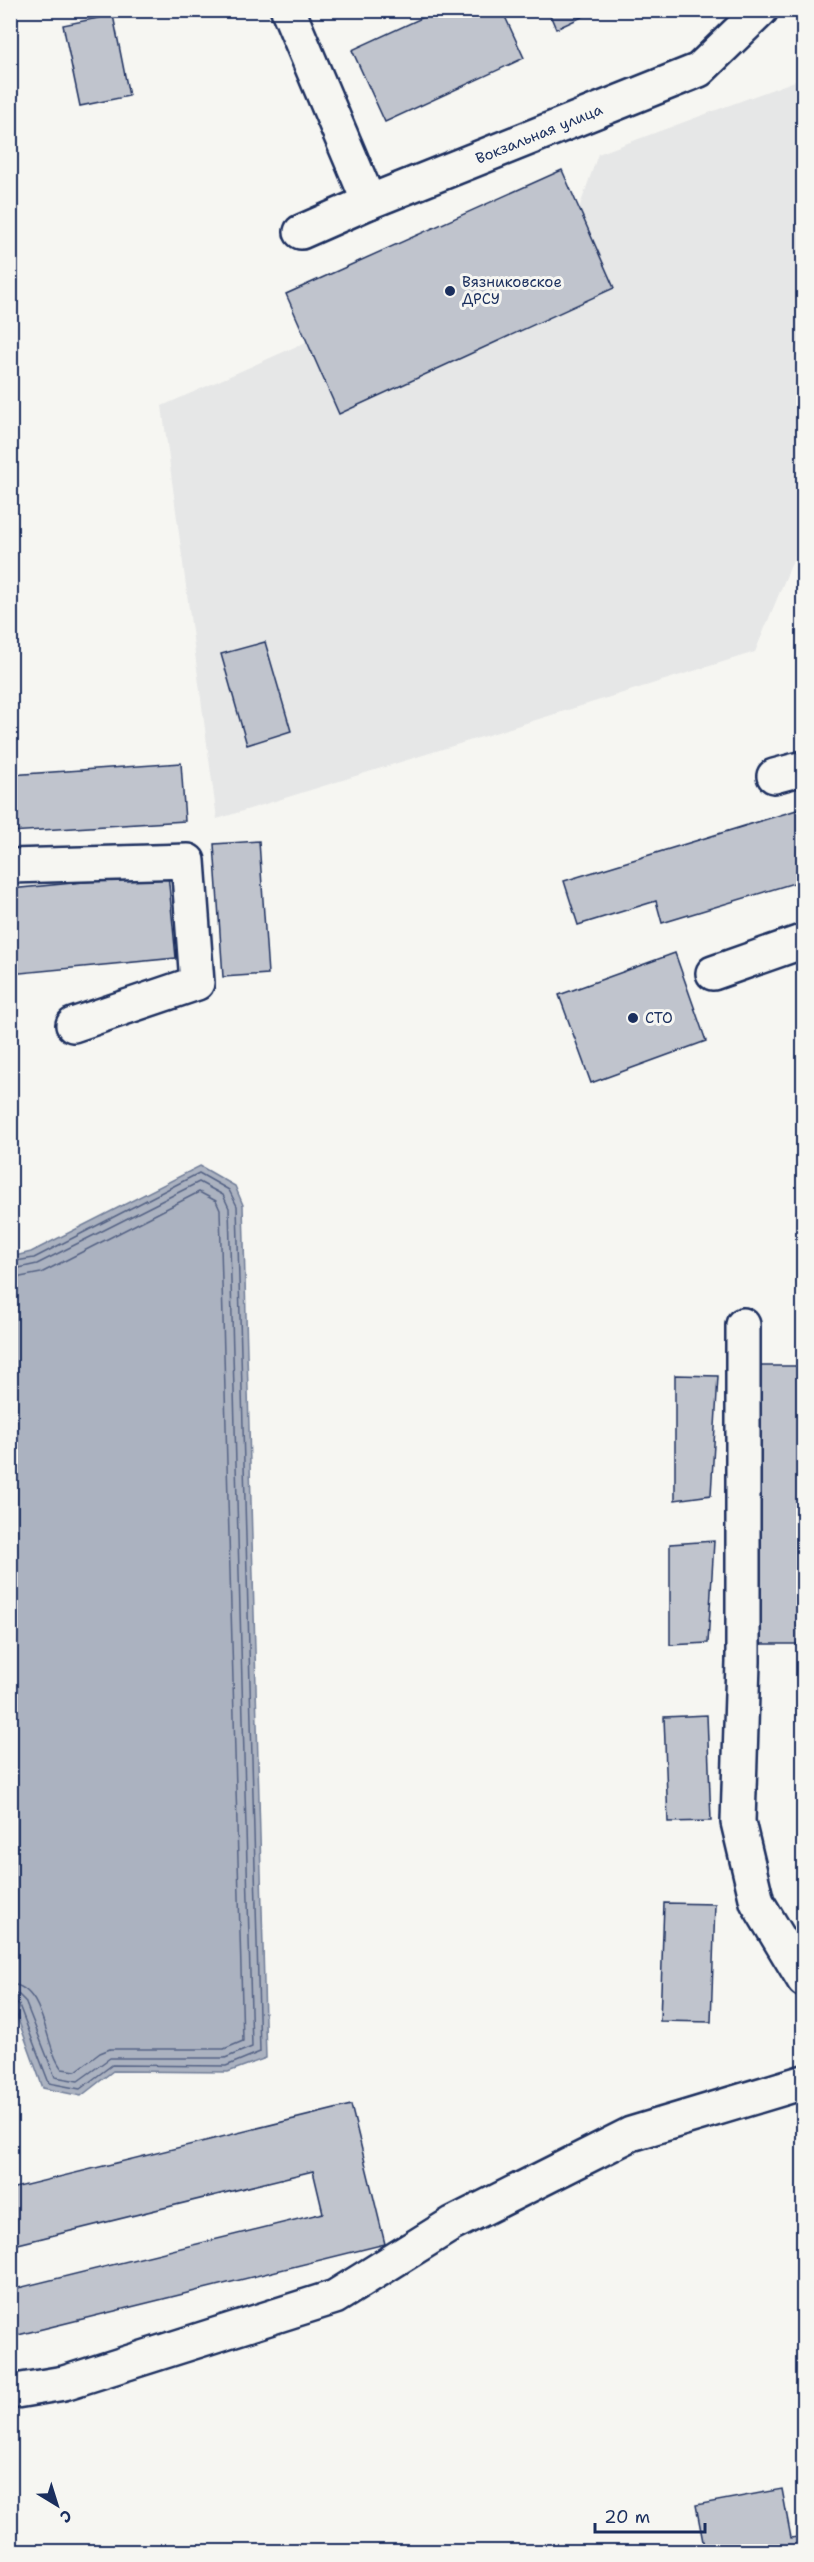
<svg xmlns="http://www.w3.org/2000/svg" width="814" height="2562" font-family="'Shantell Sans',sans-serif">
<style>
.built{fill:#e6e7e7}
.water{fill:#abb2c0;stroke:#717e99;stroke-width:1.5}
.lines{fill:none;stroke-linecap:round;stroke-linejoin:round}
.shore{stroke:#556385;stroke-width:1.5}
.building{fill:#c0c4cd;stroke:#1b2f5e;stroke-width:1.5}
.minor-casing{stroke:#1b2f5e;stroke-width:38}
.minor{stroke:#f6f6f2;stroke-width:33}
.poi-dot{fill:#1b2f5e;stroke:#f6f6f2;stroke-width:2}
.labels{text-anchor:middle;dominant-baseline:central;stroke-width:6;stroke-linejoin:round;paint-order:stroke}
.street-label{font-size:15px;fill:#1b2f5e;stroke:#f6f6f2}
.poi-label{font-size:15px;fill:#1b2f5e;stroke:#f6f6f2;text-anchor:start}
</style>
<rect width="100%" height="100%" fill="#f6f6f2"/>
<filter id="ink" filterUnits="userSpaceOnUse"><feTurbulence type="fractalNoise" baseFrequency=".0167" numOctaves="2"/><feDisplacementMap in="SourceGraphic" scale="12" xChannelSelector="R" yChannelSelector="G"/><feConvolveMatrix kernelMatrix="1 2 1 2 8 2 1 2 1" color-interpolation-filters="sRGB"/></filter>
<g filter="url(#ink)">
<path class="built" d="M 803,78 L 803,536 L 755,652 L 217,819 L 162,406 L 574,223 L 598,154 Z"/>
<path class="water" d="M 200,1166 L 235,1186 L 243,1205 L 266,2058 L 228,2072 L 113,2071 L 81,2096 L 43,2088 L 11,2000 L 11,1257 L 31,1252 Z"/>
<g class="lines">
<g class="shore">
<path d="M 10,1262 L 34,1258 L 199,1173 L 229,1190 L 237,1206 L 260,2052 L 226,2066 L 112,2065 L 80,2089 L 49,2083 L 19,2005 L 10,2001"/>
<path d="M 10,1270 L 37,1264 L 199,1182 L 223,1195 L 229,1208 L 252,2047 L 225,2058 L 110,2058 L 78,2081 L 55,2077 L 25,2001 L 19,1995 L 10,1993"/>
<path d="M 10,1279 L 41,1273 L 199,1192 L 216,1201 L 220,1210 L 243,2041 L 224,2049 L 110,2049 L 100,2053 L 76,2071 L 62,2069 C 44,2047 46,1986 10,1984"/>
</g>
</g>
<g class="building">
<path d="M 439,10 L 502,10 L 524,58 L 385,122 L 352,50 Z"/>
<path d="M 548,10 L 597,10 L 556,29 Z"/>
<path d="M 113,15 L 129,96 L 80,106 L 63,25 Z"/>
<path d="M 562,170 L 614,288 L 339,414 L 286,294 Z"/>
<path d="M 265,642 L 291,731 L 247,745 L 221,654 Z"/>
<path d="M 181,763 L 185,821 L 10,832 L 10,775 Z"/>
<path d="M 800,809 L 804,819 L 804,880 L 662,923 L 656,901 L 578,925 L 564,881 Z"/>
<path d="M 259,841 L 268,974 L 223,977 L 214,844 Z"/>
<path d="M 168,874 L 176,958 L 10,974 L 10,889 Z"/>
<path d="M 675,953 L 706,1041 L 591,1083 L 559,995 Z"/>
<rect x="761" y="1366" width="43" height="278"/>
<path d="M 675,1375 L 718,1376 L 711,1495 L 675,1500 Z"/>
<path d="M 714,1541 L 708,1643 L 670,1645 L 670,1544 Z"/>
<path d="M 707,1715 L 711,1821 L 668,1822 L 664,1717 Z"/>
<path d="M 664,1903 L 715,1904 L 711,2022 L 660,2021 Z"/>
<path d="M 351,2105 L 385,2244 L 10,2337 L 10,2290 L 323,2213 L 313,2171 L 10,2246 L 10,2189 Z"/>
<path d="M 782,2489 L 791,2538 L 804,2536 L 804,2552 L 705,2552 L 696,2505 Z"/>
</g>
<g class="lines">
<g class="minor-casing">
<g id="minor">
<path d="M 288,10 L 369,202"/>
<path d="M 301,232 L 369,202 L 699,70 L 761,10"/>
<path d="M 774,776 L 804,768"/>
<path d="M 10,866 L 188,861 L 197,983 L 73,1025"/>
<path d="M 713,973 L 804,941"/>
<path d="M 743,1325 L 743,1662 L 738,1822 L 757,1902 L 804,1980"/>
<path d="M 10,2392 L 64,2383 L 335,2297 L 452,2224 L 631,2134 L 804,2082"/>
</g>
</g>
<use href="#minor" class="minor"/>
</g>
</g>
<g class="poi-dot">
<circle cx="450" cy="291" r="6"/>
<circle cx="633" cy="1018" r="6"/>
</g>
<g class="labels">
<g class="street-label">
<text transform="translate(539 134) rotate(-22)">Вокзальная улица</text>
</g>
<g class="poi-label">
<text x="462" y="282">Вязниковское<tspan x="462" dy="17">ДРСУ</tspan></text>
<text x="645" y="1018">СТО</text>
</g>
</g>
<rect width="814" height="2562" fill="none" stroke="#f6f6f2" stroke-width="36"/>
<rect x="18" y="18" width="778" height="2526" fill="none" stroke="#1b2f5e" stroke-width="2" filter="url(#ink)"/>
<g transform="translate(57 2505) rotate(142)" stroke="#f6f6f2" stroke-width="4.5" paint-order="stroke">
<path d="M0-4.5L10 22L0 15L-10 22Z" fill="#1b2f5e"/>
<text y="-9" font-size="16" font-weight="bold" text-anchor="middle" fill="#1b2f5e">С</text>
</g>
<path d="M595 2523v9h110v-9" fill="none" stroke="#1b2f5e" stroke-width="3"/>
<text x="604" y="2523" font-size="18" fill="#1b2f5e" stroke="#f6f6f2" stroke-width="4.5" paint-order="stroke">20 m</text>
</svg>
